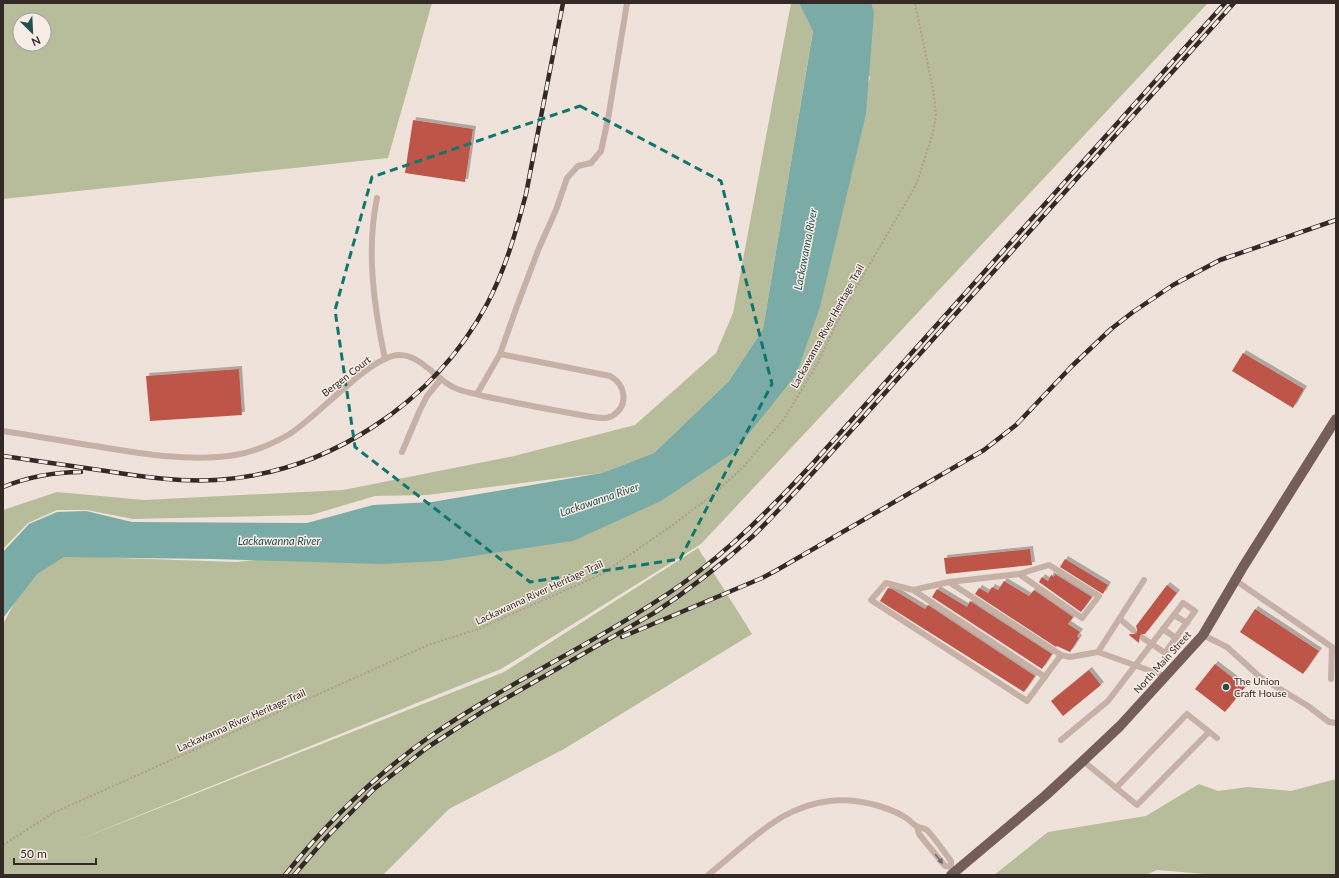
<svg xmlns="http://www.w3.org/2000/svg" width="1339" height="878" font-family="Lato,sans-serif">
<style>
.green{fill:#b7bd9b;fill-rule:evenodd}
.water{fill:#7baba6}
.building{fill:#be554a;filter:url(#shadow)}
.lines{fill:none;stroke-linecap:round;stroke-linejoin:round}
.path{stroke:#b29b91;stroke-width:2;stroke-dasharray:2 2;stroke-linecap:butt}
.lane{stroke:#c7b1a7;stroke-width:6}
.primary{stroke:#755e59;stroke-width:10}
.rail-casing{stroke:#332927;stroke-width:4.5}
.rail{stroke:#f8ede6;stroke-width:3;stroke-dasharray:9;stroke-linecap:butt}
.oneway{fill:#766661}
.marked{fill:none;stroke:#0f766e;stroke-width:3;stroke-dasharray:8 5;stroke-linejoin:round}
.poi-dot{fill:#1f524e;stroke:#f8ede6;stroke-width:1.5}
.labels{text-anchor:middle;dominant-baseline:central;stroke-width:3;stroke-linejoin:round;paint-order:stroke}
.street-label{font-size:10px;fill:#332927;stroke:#f8ede6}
.poi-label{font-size:10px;fill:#332927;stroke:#f8ede6;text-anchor:start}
.water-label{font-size:11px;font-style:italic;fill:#1f524e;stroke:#f8ede6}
</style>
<defs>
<filter id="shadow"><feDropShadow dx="3" dy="-3" stdDeviation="0" flood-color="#0004"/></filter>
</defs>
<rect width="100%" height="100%" fill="#efe2da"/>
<g class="green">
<path d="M 3,3 L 432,3 L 388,158 L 3,199 ZM 20,20 L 44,20 L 44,44 L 20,44 Z"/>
<path d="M 791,3 L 799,3 L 813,30 L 763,329 L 729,381 L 654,453 L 602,473 L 427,495 L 375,496 L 311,515 L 133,519 L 87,510 L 57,510 L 28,523 L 3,549 L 3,510 L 57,492 L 144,500 L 343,490 L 514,456 L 635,425 L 716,353 L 733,313 Z"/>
<path d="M 847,3 L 1208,3 L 701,544 L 501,669 L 73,842 L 504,672 L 698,548 L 752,634 L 564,749 L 449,809 L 383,875 L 3,875 L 3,624 L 42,552 L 119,558 L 236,562 L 376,547 L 521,543 L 730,411 L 827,203 L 870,78 Z"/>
<path d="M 1336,779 L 1336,875 L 1217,875 L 1157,870 L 1146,875 L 994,875 L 1048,832 L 1146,816 L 1199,784 L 1218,791 L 1248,787 L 1291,791 Z"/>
</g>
<path class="water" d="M 799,3 L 871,3 L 874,12 L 866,114 L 820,307 L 796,375 L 734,452 L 661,501 L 573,541 L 441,561 L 380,564 L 212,559 L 64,557 L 37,574 L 3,618 L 3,552 L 29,524 L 57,512 L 86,511 L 132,522 L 307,523 L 373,505 L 432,502 L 602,473 L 654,453 L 729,381 L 763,329 L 813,31 Z"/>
<g class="building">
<path d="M 413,120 L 473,129 L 465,182 L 405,173 Z"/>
<path d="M 1243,353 L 1304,389 L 1293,408 L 1232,371 Z"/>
<path d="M 239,369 L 242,415 L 150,421 L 146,376 Z"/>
<path d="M 1030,549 L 1032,565 L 946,574 L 944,558 Z"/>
<path d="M 1065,559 L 1108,585 L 1103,594 L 1060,567 Z"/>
<path d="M 1055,574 L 1092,597 L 1081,612 L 1039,582 L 1042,577 L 1048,581 L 1051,575 L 1054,577 Z"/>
<path d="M 1004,581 L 1029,596 L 1034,590 L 1073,617 L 1068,624 L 1080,632 L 1077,636 L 1079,638 L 1070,652 L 1057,646 L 1056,647 L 975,594 L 979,588 L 988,593 L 992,587 L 998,590 Z"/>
<path d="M 1167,585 L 1177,593 L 1145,634 L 1143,634 L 1140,635 L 1139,643 L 1129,635 L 1130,634 L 1134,634 L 1137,633 L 1137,629 L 1136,626 Z"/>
<path d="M 888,588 L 892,589 L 925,609 L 928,605 L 1035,676 L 1024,692 L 880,601 Z"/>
<path d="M 937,589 L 967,607 L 970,601 L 1052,654 L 1042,669 L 932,597 Z"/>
<path d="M 1255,609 L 1319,651 L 1303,674 L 1240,632 Z"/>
<path d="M 1215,664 L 1245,687 L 1225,712 L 1195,689 Z"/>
<path d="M 1089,670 L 1101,685 L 1063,716 L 1051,701 Z"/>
</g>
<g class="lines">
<path class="path" d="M 3,845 L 53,813 L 428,645 L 478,629 L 602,574 L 674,524 L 715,493 L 744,466 L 784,419 L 817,364 L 843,310 L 916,185 L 933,133 L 936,114 L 933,89 L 915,3"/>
<g class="lane">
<path d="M 377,198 C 366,251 374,307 385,359"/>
<path d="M 477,394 L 500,354 L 517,306 L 539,248 L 556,210 L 567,178 L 578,166 L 591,163 L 601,151 L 608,119 L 627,3"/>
<path d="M 3,431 C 36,436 68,442 101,447 C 143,454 192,462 235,455 C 253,452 272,444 288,435 C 317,418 369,356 399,355 C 421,355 435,378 453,387 C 462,392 473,393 483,396 C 512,402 541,408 570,413 C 582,415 594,418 605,418 C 608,418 610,417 612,416 C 629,406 626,385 610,376 L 500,354"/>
<path d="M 402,452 L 419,412 L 427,396 L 441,379"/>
<path d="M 1019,574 L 1049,565 L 1099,596 L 1082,618 L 1019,574 L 949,582 L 913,590 L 1045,677"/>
<path d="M 1144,580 L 1098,652 L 1165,676"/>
<path d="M 1235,580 L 1332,647 L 1331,679"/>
<path d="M 949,582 L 1061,655 L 1070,657 L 1098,652"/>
<path d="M 913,590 L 886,583 L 871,600 L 1027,701 L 1061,655"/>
<path d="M 1174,615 L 1187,623"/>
<path d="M 1120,619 L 1133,630"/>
<path d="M 1163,629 L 1176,638"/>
<path d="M 1203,635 L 1227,647 L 1260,677 L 1308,706 L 1329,722 L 1336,723"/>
<path d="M 1061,740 L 1108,701 L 1183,603 L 1195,611 L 1165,653 L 1143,638"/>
<path d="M 1083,761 L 1137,805 L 1209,732"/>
<path d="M 1116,788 L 1187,714 L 1217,738"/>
<path d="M 708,875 C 732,856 755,833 782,817 C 814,799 844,796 879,806 C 889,809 900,813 909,820 C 911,822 913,824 916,826 C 919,828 924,828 927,830 C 935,838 944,852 951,861 L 951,867 L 945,866 L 919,834 L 917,827"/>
</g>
<path class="primary" d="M 951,875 L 1045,796 L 1083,761 L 1120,726 L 1203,635 L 1243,567 L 1336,419"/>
<g class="rail-casing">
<g id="rail">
<path d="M 3,456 C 37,461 72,466 106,471 C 143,477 179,482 216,480 C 328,473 434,403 487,304 C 505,270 516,232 526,194 L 563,3"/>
<path d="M 3,487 C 28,477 54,472 81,472"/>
<path d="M 622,637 L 762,578 L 777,570 L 984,450 L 1016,425 L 1072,366 L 1111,329 L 1133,312 L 1173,285 L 1220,260 L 1336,220"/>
<path d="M 285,875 C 328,821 375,775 432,735 C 512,680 602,640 682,584 C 731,549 773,506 814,462 L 1225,3"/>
<path d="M 294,875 L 326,838 L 374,789 L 428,747 L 482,712 L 654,613 C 689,590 722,564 753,536 C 790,500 824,460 859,422 L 1234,3"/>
</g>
</g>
<use href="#rail" class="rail"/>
</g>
<defs><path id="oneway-solid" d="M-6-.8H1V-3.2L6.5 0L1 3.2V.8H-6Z"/></defs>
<use class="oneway" href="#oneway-solid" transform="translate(939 859) rotate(51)"/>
<path class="marked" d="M 580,106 L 721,181 L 772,384 L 680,559 L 530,582 L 355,447 L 335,310 L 372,177 Z"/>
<circle class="poi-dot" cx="1226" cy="687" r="4"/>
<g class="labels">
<g class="street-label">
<text transform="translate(827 326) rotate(-61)">Lackawanna River Heritage Trail</text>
<text transform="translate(346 376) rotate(-38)">Bergen Court</text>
<text transform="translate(539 592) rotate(-25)">Lackawanna River Heritage Trail</text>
<text transform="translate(1162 662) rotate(-48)">North Main Street</text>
<text transform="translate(241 720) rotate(-24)">Lackawanna River Heritage Trail</text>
</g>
<g class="poi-label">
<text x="1234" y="681">The Union<tspan x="1234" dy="12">Craft House</tspan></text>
</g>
<g class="water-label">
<text transform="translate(805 249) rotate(-79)">Lackawanna River</text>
<text transform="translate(599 499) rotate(-19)">Lackawanna River</text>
<text x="279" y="540">Lackawanna River</text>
</g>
</g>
<rect width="1339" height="878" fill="none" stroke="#332927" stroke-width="8"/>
<g transform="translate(32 32) rotate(156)"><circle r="19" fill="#f8ede6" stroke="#a99f9a"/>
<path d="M0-3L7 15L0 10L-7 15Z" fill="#1f524e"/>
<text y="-6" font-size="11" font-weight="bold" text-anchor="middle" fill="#332927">N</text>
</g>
<path d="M14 858v6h82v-6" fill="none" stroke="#332927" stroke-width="2"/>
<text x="20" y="858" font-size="12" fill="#332927" stroke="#f8ede6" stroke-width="3" paint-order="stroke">50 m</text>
</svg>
